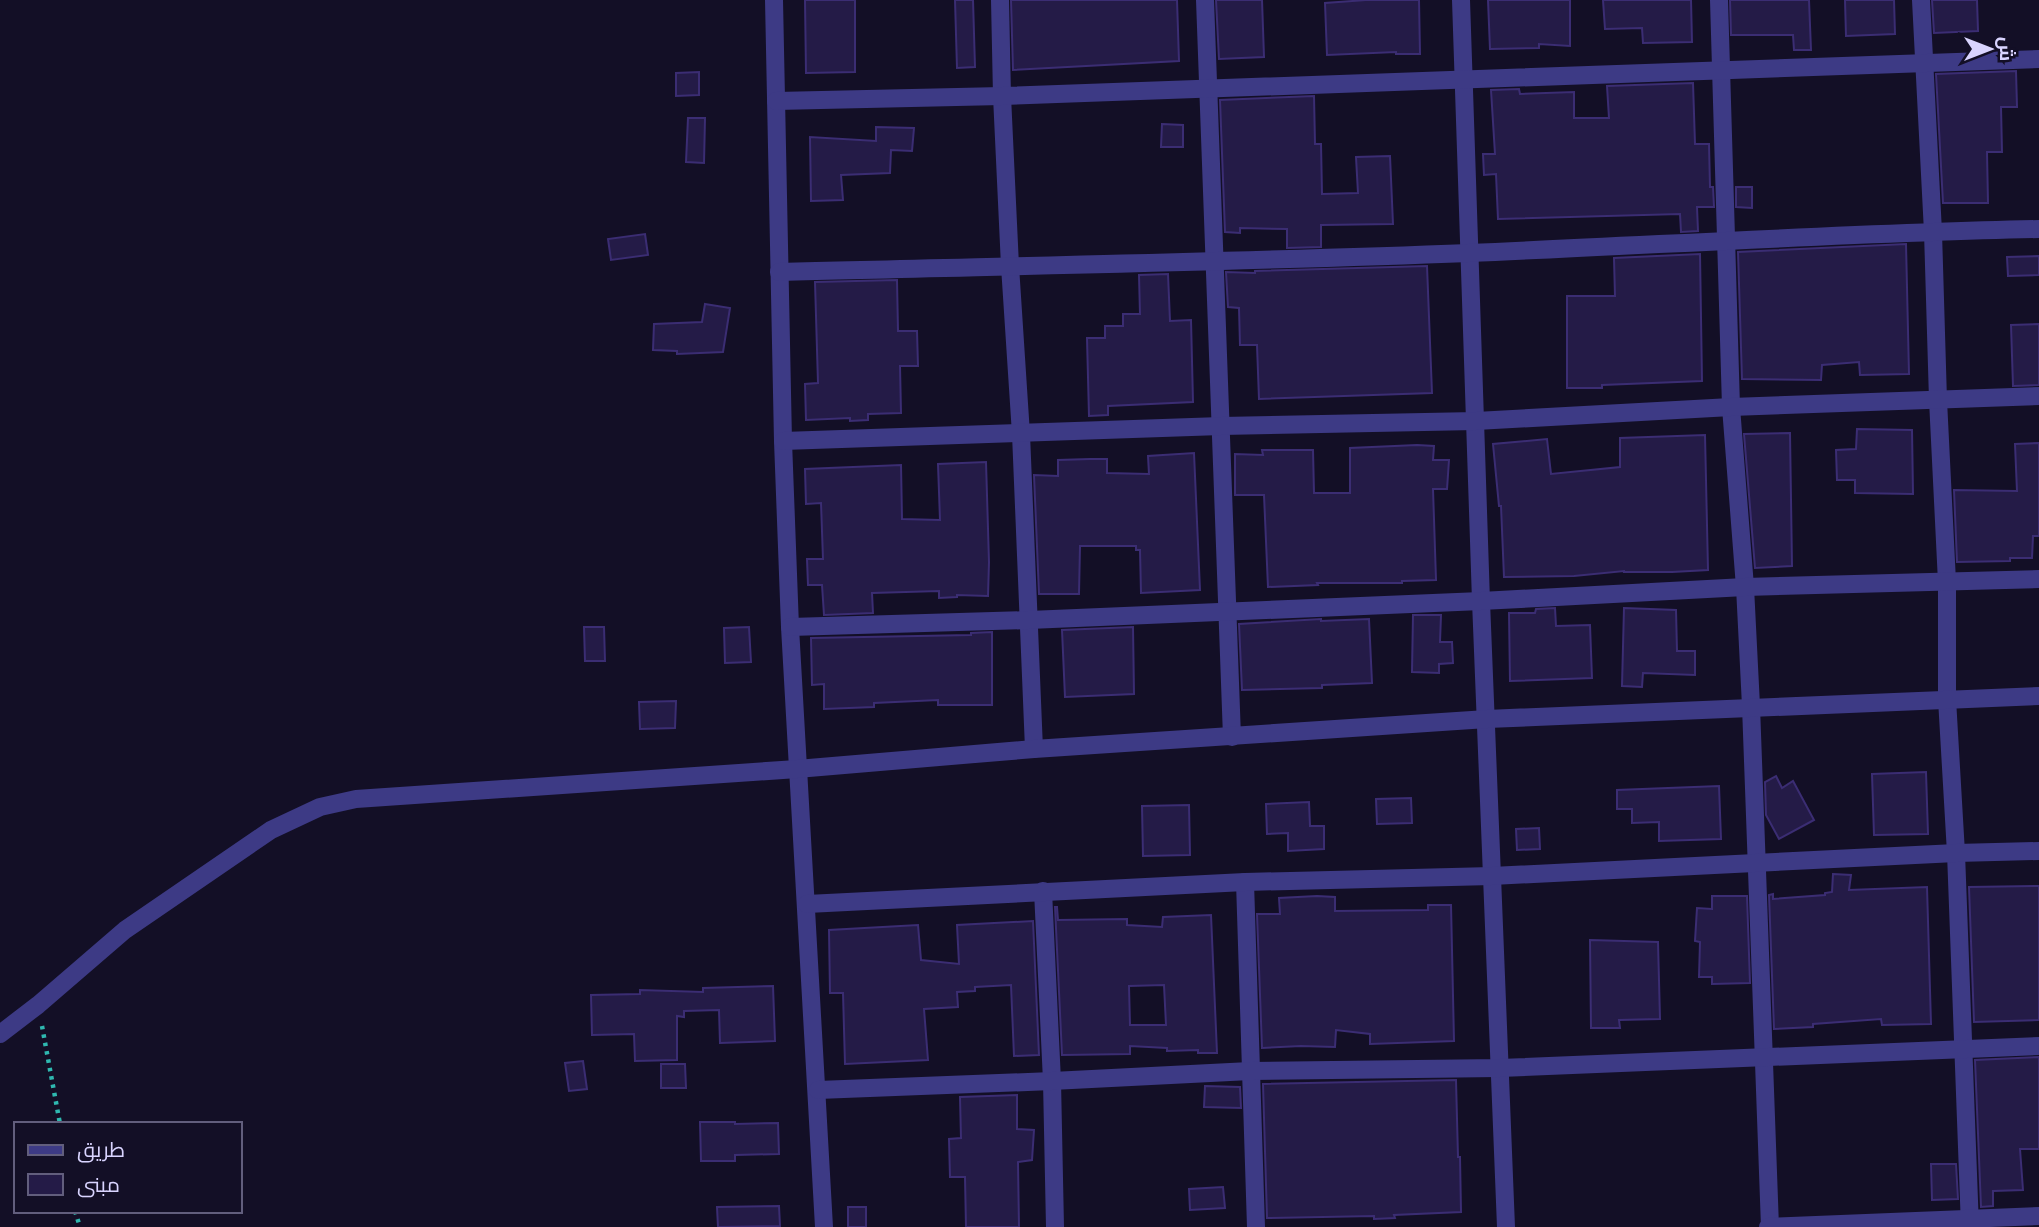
<svg xmlns="http://www.w3.org/2000/svg" width="2039" height="1227" font-family="'PT Sans',Cairo,sans-serif">
<style>
.building{fill:#241b47;stroke:#3b2d73;stroke-width:2;fill-rule:evenodd}
.lines{fill:none;stroke-linecap:round;stroke-linejoin:round}
.path{stroke:#2fb8b0;stroke-width:4.5;stroke-dasharray:3.5 5;stroke-linecap:butt}
.minor{stroke:#3d3a85;stroke-width:18}
</style>
<rect width="100%" height="100%" fill="#130f26"/>
<g class="building">
<path d="M 805,0 L 855,0 L 855,72 L 806,73 Z"/>
<path d="M 955,0 L 973,0 L 975,67 L 957,68 Z"/>
<path d="M 1011,0 L 1177,0 L 1179,61 L 1013,70 Z"/>
<path d="M 1216,0 L 1262,0 L 1264,57 L 1219,59 Z"/>
<path d="M 1366,0 L 1419,0 L 1420,54 L 1396,54 L 1396,52 L 1327,55 L 1325,3 Z"/>
<path d="M 1488,0 L 1570,0 L 1570,46 L 1539,44 L 1539,48 L 1490,49 Z"/>
<path d="M 1603,0 L 1691,0 L 1692,42 L 1643,43 L 1642,28 L 1605,29 Z"/>
<path d="M 1730,0 L 1809,0 L 1811,50 L 1794,50 L 1793,35 L 1731,35 Z"/>
<path d="M 1845,0 L 1894,0 L 1895,34 L 1846,36 Z"/>
<path d="M 1932,0 L 1977,0 L 1978,31 L 1934,33 Z"/>
<path d="M 2016,71 L 2017,107 L 2001,107 L 2002,152 L 1987,152 L 1988,203 L 1943,203 L 1936,74 Z"/>
<path d="M 699,72 L 699,95 L 676,96 L 676,73 Z"/>
<path d="M 1693,83 L 1695,144 L 1709,144 L 1710,187 L 1713,187 L 1714,207 L 1697,207 L 1698,231 L 1681,232 L 1680,214 L 1498,219 L 1496,174 L 1484,175 L 1483,154 L 1495,154 L 1491,90 L 1519,89 L 1520,94 L 1574,92 L 1574,118 L 1609,118 L 1607,86 Z"/>
<path d="M 1314,96 L 1315,144 L 1321,144 L 1322,194 L 1358,193 L 1356,157 L 1390,156 L 1393,224 L 1321,225 L 1321,247 L 1287,248 L 1287,229 L 1240,228 L 1240,233 L 1225,232 L 1220,100 Z"/>
<path d="M 688,118 L 705,118 L 704,163 L 686,162 Z"/>
<path d="M 1162,124 L 1183,125 L 1183,147 L 1161,147 Z"/>
<path d="M 876,127 L 914,128 L 912,151 L 891,150 L 890,173 L 841,175 L 843,200 L 811,201 L 810,137 L 876,141 Z"/>
<path d="M 1736,187 L 1752,187 L 1752,208 L 1736,207 Z"/>
<path d="M 645,234 L 648,255 L 611,260 L 608,239 Z"/>
<path d="M 1906,244 L 1909,374 L 1860,375 L 1859,362 L 1822,365 L 1821,380 L 1742,379 L 1738,252 Z"/>
<path d="M 1700,254 L 1702,381 L 1602,385 L 1602,388 L 1567,388 L 1567,296 L 1615,296 L 1614,258 Z"/>
<path d="M 2039,256 L 2039,275 L 2008,276 L 2007,257 Z"/>
<path d="M 1427,266 L 1432,393 L 1259,399 L 1257,345 L 1240,345 L 1239,308 L 1228,307 L 1226,272 L 1255,273 L 1255,271 Z"/>
<path d="M 1168,274 L 1170,321 L 1191,320 L 1193,402 L 1108,406 L 1108,415 L 1089,416 L 1087,338 L 1105,338 L 1105,326 L 1123,326 L 1123,314 L 1140,314 L 1139,275 Z"/>
<path d="M 897,280 L 898,331 L 917,331 L 918,366 L 900,366 L 901,413 L 868,414 L 868,420 L 850,421 L 850,418 L 806,420 L 805,384 L 818,383 L 815,282 Z"/>
<path d="M 705,304 L 730,308 L 723,352 L 677,354 L 677,351 L 653,350 L 654,324 L 702,322 Z"/>
<path d="M 2039,324 L 2039,385 L 2013,386 L 2011,325 Z"/>
<path d="M 1857,429 L 1912,430 L 1913,494 L 1855,493 L 1855,480 L 1837,480 L 1836,450 L 1856,449 Z"/>
<path d="M 1790,433 L 1792,566 L 1755,568 L 1744,434 Z"/>
<path d="M 1705,435 L 1708,570 L 1672,572 L 1624,572 L 1624,571 L 1574,576 L 1504,577 L 1501,506 L 1499,506 L 1493,444 L 1547,439 L 1551,474 L 1620,467 L 1620,438 Z"/>
<path d="M 2039,443 L 2039,536 L 2033,536 L 2032,558 L 2010,558 L 2010,561 L 1957,562 L 1954,490 L 2017,491 L 2015,444 Z"/>
<path d="M 1417,445 L 1434,446 L 1433,460 L 1449,460 L 1447,489 L 1433,489 L 1436,580 L 1402,581 L 1402,583 L 1317,583 L 1318,585 L 1268,587 L 1264,495 L 1235,495 L 1235,454 L 1263,455 L 1262,450 L 1313,450 L 1314,493 L 1350,493 L 1350,448 Z"/>
<path d="M 1194,453 L 1200,590 L 1141,593 L 1140,550 L 1136,550 L 1136,546 L 1080,546 L 1079,594 L 1039,594 L 1034,475 L 1058,476 L 1058,460 L 1090,459 L 1107,459 L 1107,473 L 1149,474 L 1148,456 Z"/>
<path d="M 986,462 L 989,562 L 988,596 L 957,595 L 957,597 L 939,598 L 939,591 L 872,593 L 873,613 L 824,615 L 822,585 L 808,585 L 807,559 L 823,559 L 821,503 L 806,504 L 805,469 L 901,465 L 902,519 L 940,520 L 938,464 Z"/>
<path d="M 1555,608 L 1556,626 L 1590,625 L 1592,678 L 1510,681 L 1509,613 L 1535,613 L 1536,609 Z"/>
<path d="M 1624,608 L 1676,610 L 1677,651 L 1695,651 L 1695,675 L 1643,673 L 1642,687 L 1622,686 Z"/>
<path d="M 1413,615 L 1441,615 L 1440,642 L 1452,642 L 1453,663 L 1439,664 L 1439,673 L 1412,672 Z"/>
<path d="M 1321,619 L 1321,621 L 1369,619 L 1372,683 L 1322,685 L 1322,688 L 1242,690 L 1239,624 Z"/>
<path d="M 584,627 L 604,627 L 605,661 L 585,661 Z"/>
<path d="M 749,627 L 751,662 L 725,663 L 724,628 Z"/>
<path d="M 1133,627 L 1134,694 L 1065,697 L 1062,630 Z"/>
<path d="M 992,632 L 992,705 L 938,705 L 938,700 L 874,703 L 874,707 L 824,709 L 824,684 L 812,685 L 811,638 L 971,635 L 971,633 Z"/>
<path d="M 676,701 L 675,728 L 640,729 L 639,702 Z"/>
<path d="M 1926,772 L 1928,834 L 1874,835 L 1872,774 Z"/>
<path d="M 1776,776 L 1782,788 L 1793,781 L 1814,820 L 1779,839 L 1766,815 L 1765,782 Z"/>
<path d="M 1719,786 L 1721,839 L 1659,841 L 1659,822 L 1632,823 L 1632,809 L 1617,809 L 1617,790 Z"/>
<path d="M 1411,798 L 1412,823 L 1377,824 L 1376,799 Z"/>
<path d="M 1309,802 L 1310,826 L 1324,826 L 1324,849 L 1288,851 L 1288,833 L 1267,834 L 1266,804 Z"/>
<path d="M 1189,805 L 1190,855 L 1143,856 L 1142,806 Z"/>
<path d="M 1539,828 L 1540,849 L 1517,850 L 1516,829 Z"/>
<path d="M 1833,874 L 1851,875 L 1849,890 L 1927,887 L 1931,1024 L 1882,1025 L 1881,1019 L 1813,1024 L 1813,1027 L 1774,1029 L 1769,895 L 1773,894 L 1773,899 L 1825,895 L 1825,893 L 1832,892 Z"/>
<path d="M 2039,886 L 2039,1020 L 1974,1022 L 1969,887 Z"/>
<path d="M 1317,896 L 1335,897 L 1335,911 L 1428,910 L 1428,905 L 1451,905 L 1454,1041 L 1370,1044 L 1370,1034 L 1336,1030 L 1335,1047 L 1301,1046 L 1262,1048 L 1257,914 L 1280,914 L 1279,898 Z"/>
<path d="M 1712,896 L 1747,896 L 1750,983 L 1712,984 L 1712,977 L 1699,977 L 1700,942 L 1695,941 L 1697,908 L 1712,909 Z"/>
<path d="M 1055,907 L 1057,907 L 1058,920 L 1127,919 L 1127,925 L 1162,927 L 1163,917 L 1211,915 L 1217,1053 L 1198,1053 L 1198,1050 L 1167,1051 L 1167,1048 L 1130,1046 L 1130,1054 L 1062,1055 ZM 1164,985 L 1166,1025 L 1130,1025 L 1129,986 Z"/>
<path d="M 1033,921 L 1039,1055 L 1014,1056 L 1011,985 L 975,987 L 975,991 L 957,992 L 958,1007 L 924,1009 L 928,1060 L 845,1064 L 843,993 L 830,993 L 829,930 L 918,925 L 921,960 L 959,964 L 957,925 Z"/>
<path d="M 1590,940 L 1658,942 L 1660,1019 L 1619,1020 L 1620,1028 L 1591,1028 Z"/>
<path d="M 773,986 L 775,1041 L 720,1043 L 719,1010 L 684,1011 L 684,1017 L 677,1016 L 677,1060 L 635,1061 L 634,1034 L 592,1035 L 591,995 L 640,994 L 640,990 L 703,992 L 703,988 Z"/>
<path d="M 2039,1057 L 2039,1149 L 2020,1149 L 2023,1190 L 1993,1191 L 1993,1206 L 1981,1207 L 1975,1060 Z"/>
<path d="M 583,1061 L 587,1089 L 569,1091 L 565,1063 Z"/>
<path d="M 661,1064 L 685,1064 L 686,1088 L 661,1088 Z"/>
<path d="M 1456,1080 L 1458,1157 L 1460,1157 L 1461,1212 L 1394,1215 L 1395,1218 L 1374,1219 L 1374,1216 L 1267,1218 L 1263,1084 Z"/>
<path d="M 1205,1086 L 1240,1087 L 1241,1108 L 1204,1107 Z"/>
<path d="M 1017,1095 L 1017,1129 L 1034,1130 L 1032,1160 L 1018,1162 L 1019,1227 L 966,1227 L 965,1177 L 950,1177 L 949,1139 L 961,1138 L 960,1097 Z"/>
<path d="M 700,1122 L 735,1122 L 735,1124 L 778,1123 L 779,1154 L 735,1155 L 735,1161 L 701,1161 Z"/>
<path d="M 1931,1164 L 1956,1164 L 1958,1199 L 1932,1200 Z"/>
<path d="M 1223,1187 L 1225,1208 L 1190,1210 L 1189,1189 Z"/>
<path d="M 779,1206 L 780,1226 L 718,1227 L 717,1207 Z"/>
<rect x="848" y="1207" width="18" height="20"/>
</g>
<g class="lines">
<g class="path">
<path d="M 42,1026 L 60,1124"/>
<path d="M 75,1211 L 80,1227"/>
</g>
<g class="minor">
<path d="M 774,0 L 783,441 L 790,627 L 824,1227"/>
<path d="M 1000,0 L 1002,96 L 1010,266 L 1021,434 L 1034,749"/>
<path d="M 1205,0 L 1232,737"/>
<path d="M 1461,0 L 1481,601 L 1506,1227"/>
<path d="M 1719,0 L 1731,407 L 1745,587 L 1751,706 L 1770,1227"/>
<path d="M 1921,0 L 1933,232 L 1938,400 L 1947,582 L 1947,699 L 1956,853 L 1970,1227"/>
<path d="M 776,101 L 1002,96 L 2039,59"/>
<path d="M 779,272 C 1009,266 1239,262 1469,253 C 1659,245 1849,233 2039,229"/>
<path d="M 783,441 L 1221,426 L 1476,421 L 1731,407 L 2039,396"/>
<path d="M 790,627 L 1029,620 L 1481,601 L 1745,587 L 2039,579"/>
<path d="M 1245,882 L 1256,1227"/>
<path d="M 1043,891 L 1052,1081 L 1055,1227"/>
<path d="M 807,904 L 1245,882 L 1492,876 L 1956,853 L 2039,851"/>
<path d="M 0,1034 L 38,1005 L 125,930 L 271,830 L 320,807 L 356,799 L 797,769 L 1034,749 L 1487,719 L 2039,696"/>
<path d="M 818,1090 L 1052,1081 L 1250,1071 L 1500,1068 L 2039,1046"/>
<path d="M 1768,1227 L 2039,1216"/>
</g>
</g>
<rect x="14" y="1122" width="228" height="91" fill="#130f26" stroke="#625e7d" stroke-width="2"/>
<rect x="28" y="1145" width="35" height="10" fill="#3d3a85" stroke="#625e7d" stroke-width="2"/>
<text x="77" y="1157" font-size="21" fill="#d9d4ff">طريق</text>
<rect x="28" y="1174" width="35" height="21" fill="#241b47" stroke="#625e7d" stroke-width="2"/>
<text x="77" y="1192" font-size="21" fill="#d9d4ff">مبنى</text>
<g transform="translate(1990 49) rotate(90)" stroke="#130f26" stroke-width="5" paint-order="stroke">
<path d="M0-5L12 26L0 18L-12 26Z" fill="#d9d4ff"/>
<text y="-10" font-size="19" font-weight="bold" text-anchor="middle" fill="#d9d4ff">ش</text>
</g>
</svg>
